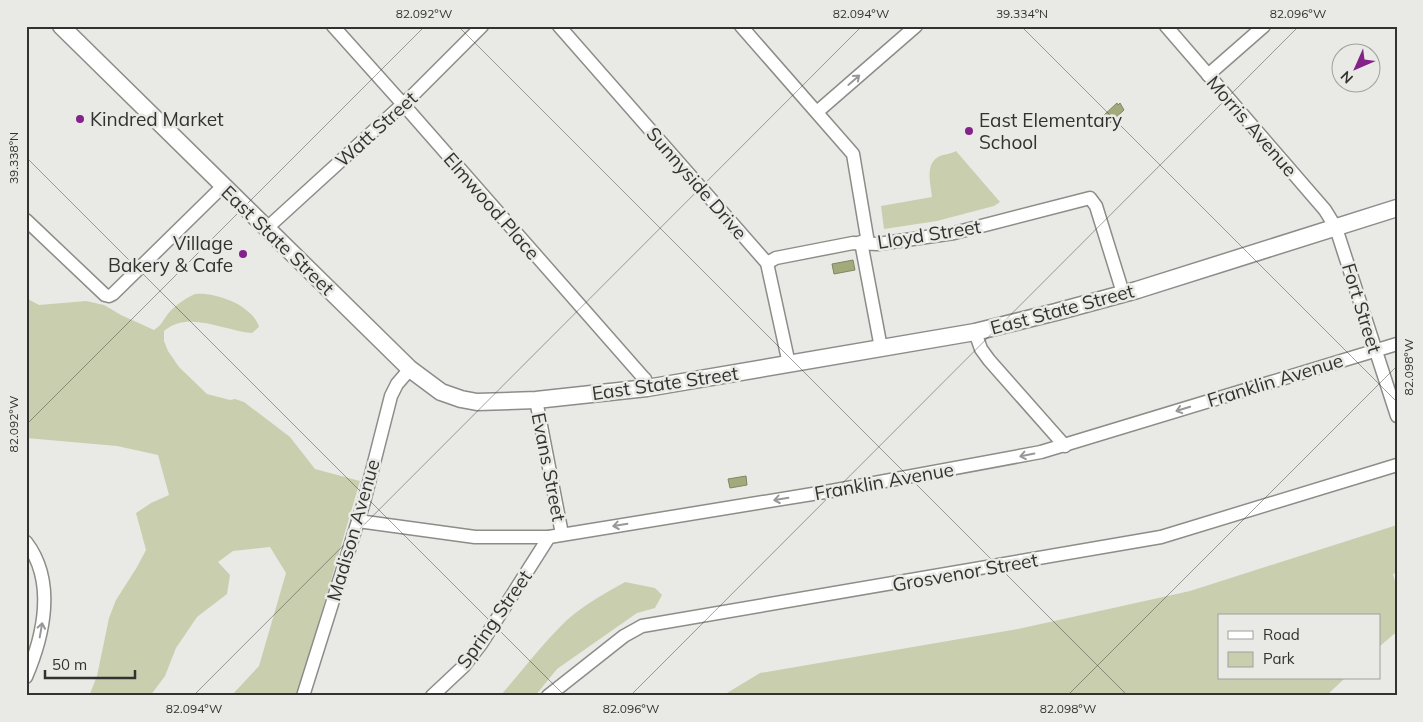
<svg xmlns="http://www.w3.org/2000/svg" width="1423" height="722" font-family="Mulish,sans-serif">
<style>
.green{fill:#c9cfae}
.water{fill:#a2aa7b;stroke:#808664}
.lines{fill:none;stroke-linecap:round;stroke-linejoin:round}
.minor-casing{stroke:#8c8d89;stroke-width:15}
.major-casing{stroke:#8c8d89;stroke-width:19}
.minor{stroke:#fff;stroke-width:12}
.major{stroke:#fff;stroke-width:16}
.oneway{stroke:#989898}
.ticks{fill:none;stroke:#323230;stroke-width:1;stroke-opacity:0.45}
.poi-dot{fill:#85218a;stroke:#e9eae5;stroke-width:2}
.labels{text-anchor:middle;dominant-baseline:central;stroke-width:5;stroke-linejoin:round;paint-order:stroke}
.poi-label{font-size:19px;fill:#323230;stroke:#e9eae5;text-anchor:start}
.street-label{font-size:19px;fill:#323230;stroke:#e9eae5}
.neatline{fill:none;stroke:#323230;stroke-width:2}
.ticks-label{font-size:12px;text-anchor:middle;fill:#323230}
</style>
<rect width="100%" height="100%" fill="#e9eae5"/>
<g class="green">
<path d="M 956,151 L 1000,202 L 994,206 L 937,221 L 884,229 L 881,206 L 932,197 C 931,184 924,163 940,156 C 946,154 951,154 956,151 Z"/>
<path d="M 195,294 C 217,292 253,306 259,327 L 252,333 C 225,331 188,310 164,331 L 164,341 L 168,351 L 179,367 L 207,394 L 230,400 L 235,399 L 244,402 L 290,437 L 315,469 L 360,481 L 297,696 L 231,696 L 259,666 L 286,573 L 270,547 L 233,551 L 218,562 L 230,575 L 227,594 L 197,617 L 176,648 L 165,676 L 150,696 L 89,696 L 97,676 L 109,618 L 116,600 L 137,567 L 146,550 L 136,513 L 151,503 L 169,495 L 158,455 L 117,446 L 26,438 L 26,298 L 39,305 L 86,301 L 104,305 L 121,315 L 154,330 C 160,326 161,324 165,318 C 172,307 184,299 195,294 Z"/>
<path d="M 1397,525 L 1397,573 L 1393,574 L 1397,588 L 1397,635 L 1394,634 L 1379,647 L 1379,616 L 1219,616 L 1219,678 L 1345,678 L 1326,696 L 1282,696 L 1280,693 L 1263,696 L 722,696 L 760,673 L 1018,629 L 1190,591 Z"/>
<path d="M 625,582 L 655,588 L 662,595 L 655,608 L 637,613 L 557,669 L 535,696 L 500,696 C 522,671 543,643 567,620 C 584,605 605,593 625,582 Z"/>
</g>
<g class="water">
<path d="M 1117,103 L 1118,105 L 1120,103 L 1124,110 L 1110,123 L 1103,116 Z"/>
<path d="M 853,260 L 855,270 L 834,274 L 832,264 Z"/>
<path d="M 746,476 L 747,485 L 730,488 L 728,479 Z"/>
</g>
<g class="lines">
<g class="minor-casing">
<g id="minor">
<path d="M 333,26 L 410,112 L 642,376 L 645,379 L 647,388"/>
<path d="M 559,26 L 767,263 L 789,364"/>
<path d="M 741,26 L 853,154 L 868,243"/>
<path d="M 1166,26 L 1325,210 L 1336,228 L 1397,416"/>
<path d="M 1208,75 L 1264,26"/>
<path d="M 817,112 L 916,26"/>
<path d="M 26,220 L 105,295 L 109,296 L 113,294 L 223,186"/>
<path d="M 267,228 L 414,94 L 482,26"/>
<path d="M 861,242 L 881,348"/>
<path d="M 767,263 L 776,258 L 853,243 L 878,244 L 954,233 L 1090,198 L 1096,206 L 1123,293"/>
<path d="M 975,332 L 981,349 L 989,360 L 1065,446"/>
<path d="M 536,400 L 562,534"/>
<path d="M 358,521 L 475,537 L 549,537 L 831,491 L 1041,452 L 1397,344"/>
<path d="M 26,542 C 56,581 44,635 26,677"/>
<path d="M 303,696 L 364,502 L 391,396 L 397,384 L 410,369"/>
<path d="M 432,696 L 464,666 L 481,644 L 549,537"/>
<path d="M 548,696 L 624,636 L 642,626 L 1161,537 L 1397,465"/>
</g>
</g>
<g class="major-casing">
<path id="major" d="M 61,26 L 410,369 L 441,392 L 461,399 L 477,402 L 536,400 L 647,388 L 975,332 L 1056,312 L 1137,290 L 1397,208"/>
</g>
<use href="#minor" class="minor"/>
<use href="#major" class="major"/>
</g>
<defs><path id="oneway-shaft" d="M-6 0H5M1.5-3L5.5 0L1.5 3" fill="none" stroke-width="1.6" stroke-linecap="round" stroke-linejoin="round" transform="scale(1.25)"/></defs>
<g class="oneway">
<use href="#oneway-shaft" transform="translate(854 80) rotate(-41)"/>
<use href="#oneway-shaft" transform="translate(1183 409) rotate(163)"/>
<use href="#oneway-shaft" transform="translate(1027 455) rotate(169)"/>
<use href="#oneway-shaft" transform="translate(781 499) rotate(171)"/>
<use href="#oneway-shaft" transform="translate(620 525) rotate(171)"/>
<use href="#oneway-shaft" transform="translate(41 630) rotate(-80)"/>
</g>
<path class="ticks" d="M 458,26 L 1128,696M 1021,26 L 1397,402M 26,157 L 565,696M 26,425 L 425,26M 193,696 L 862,26M 630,696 L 1299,26M 1067,696 L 1397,366"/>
<g class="poi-dot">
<circle cx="80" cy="119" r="5"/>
<circle cx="969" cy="131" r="5"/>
<circle cx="243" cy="254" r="5"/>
</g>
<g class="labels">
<g class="poi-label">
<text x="90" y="119">Kindred Market</text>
<text x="979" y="120">East Elementary<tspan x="979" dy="22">School</tspan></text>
<text x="233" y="243" text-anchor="end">Village<tspan x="233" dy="22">Bakery &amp; Cafe</tspan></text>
</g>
<g class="street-label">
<text transform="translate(1252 126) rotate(49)">Morris Avenue</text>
<text transform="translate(376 129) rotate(-42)">Watt Street</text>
<text transform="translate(697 183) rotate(49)">Sunnyside Drive</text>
<text transform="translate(492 206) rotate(49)">Elmwood Place</text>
<text transform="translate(929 234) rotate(-9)">Lloyd Street</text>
<text transform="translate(278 240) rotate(44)">East State Street</text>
<text transform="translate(1362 308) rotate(73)">Fort Street</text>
<text transform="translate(1062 309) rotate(-15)">East State Street</text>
<text transform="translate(1275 380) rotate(-17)">Franklin Avenue</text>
<text transform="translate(665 383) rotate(-8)">East State Street</text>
<text transform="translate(549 467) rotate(79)">Evans Street</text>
<text transform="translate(884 481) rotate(-10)">Franklin Avenue</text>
<text transform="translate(353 530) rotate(-74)">Madison Avenue</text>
<text transform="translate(965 572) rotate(-10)">Grosvenor Street</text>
<text transform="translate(494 619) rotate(-55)">Spring Street</text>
</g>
</g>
<rect width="1423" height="722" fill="none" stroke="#e9eae5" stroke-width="55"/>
<rect x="1218" y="614" width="162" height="65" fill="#e9eae5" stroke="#a0a09d"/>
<rect x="1228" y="631" width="25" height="8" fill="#ffffff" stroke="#a0a09d"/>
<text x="1263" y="640" font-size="15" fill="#323230">Road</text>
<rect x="1228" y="652" width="25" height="15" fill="#c9cfae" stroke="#a0a09d"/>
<text x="1263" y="664" font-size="15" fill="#323230">Park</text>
<g transform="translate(1356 68) rotate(225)"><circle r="24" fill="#e9eae5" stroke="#a0a09d"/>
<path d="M0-4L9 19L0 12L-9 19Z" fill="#85218a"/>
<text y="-8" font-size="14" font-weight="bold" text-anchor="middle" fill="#323230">N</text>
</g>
<path d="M45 670v8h90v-8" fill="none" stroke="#323230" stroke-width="2.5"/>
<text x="52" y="670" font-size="15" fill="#323230" stroke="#e9eae5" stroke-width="4" paint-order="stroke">50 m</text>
<rect x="28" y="28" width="1368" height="666" class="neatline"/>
<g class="ticks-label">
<text x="424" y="18">82.092°W</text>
<text x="861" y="18">82.094°W</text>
<text x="1022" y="18">39.334°N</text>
<text x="1298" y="18">82.096°W</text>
<text transform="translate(14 158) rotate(-90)" y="4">39.338°N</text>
<text transform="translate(1409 367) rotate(-90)" y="4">82.098°W</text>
<text transform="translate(14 424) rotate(-90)" y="4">82.092°W</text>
<text x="194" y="713">82.094°W</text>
<text x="631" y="713">82.096°W</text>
<text x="1068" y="713">82.098°W</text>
</g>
</svg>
